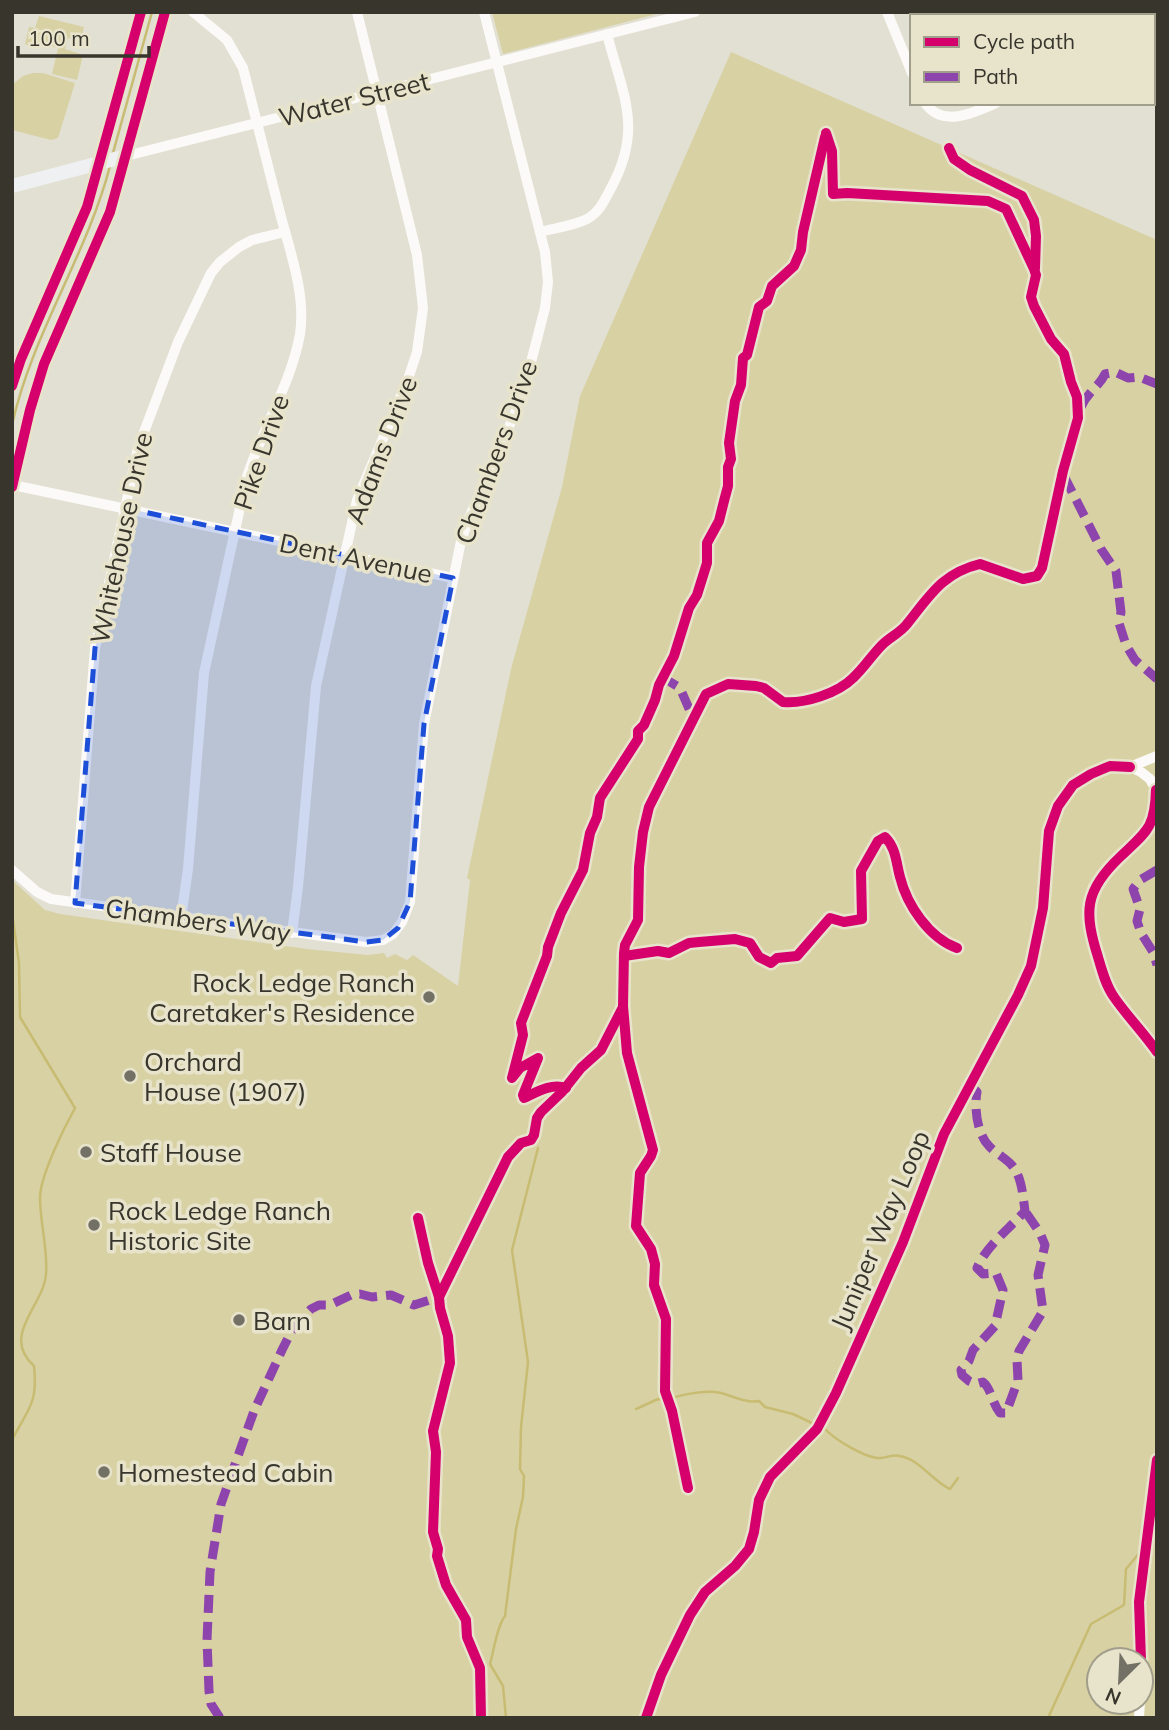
<svg xmlns="http://www.w3.org/2000/svg" width="1169" height="1730" font-family="Mulish,sans-serif">
<style>
.green{fill:#d8d1a4;fill-rule:evenodd}
.lines{fill:none;stroke-linecap:round;stroke-linejoin:round}
.stream{stroke:#c8bc72;stroke-width:2.5}
.minor{stroke:#fbfaf8;stroke-width:10}
.major{stroke:#eff0f1;stroke-width:14}
.quiet{stroke:#8e44ad;stroke-width:9;stroke-dasharray:18 9;stroke-linecap:butt}
.cycleway-casing{stroke:#e8e4cc;stroke-width:15}
.cycleway{stroke:#d6006c;stroke-width:10}
.marked{fill:#1d4ed8;fill-opacity:0.2;stroke:#1d4ed8;stroke-width:5;stroke-dasharray:14 9;stroke-linejoin:round}
.poi-dot{fill:#737166;stroke:#e8e4cc;stroke-width:2.5}
.labels{text-anchor:middle;dominant-baseline:central;stroke-width:7;stroke-linejoin:round;paint-order:stroke}
.street-label{font-size:26px;fill:#37352c;stroke:#e8e4cc}
.poi-label{font-size:26px;fill:#37352c;stroke:#e8e4cc;text-anchor:start}
</style>
<rect width="100%" height="100%" fill="#e2e0d2"/>
<g class="green">
<path d="M 492,12 L 664,12 L 503,54 Z"/>
<path d="M 39,16 L 84,27 L 81,41 L 68,38 L 65,49 L 83,55 L 77,80 L 52,74 L 58,48 L 37,43 L 35,47 L 25,44 L 29,27 L 35,28 Z"/>
<path d="M 731,52 L 1157,240 L 1157,1718 L 12,1718 L 12,880 L 45,910 L 60,914 L 307,949 L 368,955 L 384,953 L 387,958 L 395,954 L 407,960 L 413,955 L 458,986 L 470,880 L 467,878 L 511,669 L 562,487 L 580,396 ZM 1099,1660 L 1141,1660 L 1141,1702 L 1099,1702 Z"/>
<path d="M 33,73 L 43,73 L 75,83 L 58,138 L 51,140 L 12,130 L 12,85 L 23,76 Z"/>
</g>
<g class="lines">
<g class="stream">
<path d="M 113,153 L 152,12"/>
<path d="M 12,425 C 32,334 87,255 110,166"/>
<path d="M 12,913 L 19,963 L 20,1017 L 75,1108 C 64,1128 40,1176 40,1198 C 40,1223 48,1249 46,1274 C 44,1306 0,1335 34,1366 C 38,1405 28,1408 12,1440"/>
<path d="M 636,1409 L 658,1399 L 664,1401 C 677,1395 700,1391 715,1392 C 729,1393 743,1404 759,1401 L 765,1407 L 793,1414 L 814,1424"/>
<path d="M 824,1428 C 834,1439 862,1456 877,1458 C 884,1459 892,1454 900,1456 C 921,1460 932,1481 950,1489 L 958,1478"/>
<path d="M 1155,1532 L 1157,1525"/>
<path d="M 506,1718 L 503,1686 L 490,1664 C 494,1650 497,1626 505,1616 L 516,1529 L 523,1497 L 524,1476 L 520,1469 L 521,1427 L 528,1362 L 512,1250 L 538,1148"/>
<path d="M 1048,1718 L 1091,1624 L 1124,1605 L 1126,1569 L 1141,1551"/>
</g>
<g class="minor">
<path d="M 887,12 L 912,73"/>
<path d="M 1062,16 L 1064,12"/>
<path d="M 925,103 C 942,128 974,113 996,103"/>
<path d="M 540,232 C 555,228 573,226 587,219 C 599,213 604,201 610,190 C 644,129 623,96 607,34"/>
<path d="M 12,386 L 21,359 L 78,229 L 100,163"/>
<path d="M 13,485 L 453,578"/>
<path d="M 12,487 L 35,390 L 44,364 L 101,236 L 126,156 L 695,12"/>
<path d="M 1130,767 L 1157,756"/>
<path d="M 1156,786 L 1155,812 L 1149,830 L 1107,869 L 1093,887 L 1088,907 L 1090,931 L 1103,975 L 1113,996 L 1157,1052"/>
<path d="M 12,870 L 37,892 L 51,899 L 366,942 L 383,940 L 393,934 L 402,922 L 410,902 L 424,724 L 461,541 L 469,518 L 522,397 L 545,308 L 548,282 L 545,252 L 484,12"/>
<path d="M 75,903 L 95,648 L 138,448 L 178,342 L 211,273 L 220,262 L 239,247 L 252,240 L 285,232"/>
<path d="M 181,918 L 188,869 L 204,673 L 246,480 C 261,430 291,385 300,334 C 306,294 290,252 280,213 C 268,165 255,116 243,68 L 227,40 L 193,12"/>
<path d="M 292,933 L 298,887 L 316,686 L 357,500 L 408,379 L 417,352 L 423,308 L 417,255 L 357,12"/>
<path d="M 1141,1660 L 1139,1602 L 1157,1460"/>
<path d="M 646,1718 L 661,1675 L 690,1615 L 705,1592 L 735,1566 L 749,1549 L 754,1532 L 759,1500 L 770,1477 L 817,1429 L 836,1393 L 903,1242 L 944,1134 L 1018,995 L 1031,966 L 1043,908 L 1049,831 L 1058,806 L 1073,785 L 1091,774 L 1110,766 L 1130,767 L 1141,772 L 1150,779 L 1156,790"/>
<path d="M 1139,1718 L 1140,1702"/>
</g>
<g class="major">
<path d="M 100,163 L 141,12"/>
<path d="M 12,186 L 126,156 L 165,12"/>
</g>
<g class="quiet">
<path d="M 1081,407 C 1088,391 1099,387 1105,374 L 1115,372 L 1128,378 L 1139,377 L 1157,384"/>
<path d="M 1064,476 L 1101,549 L 1116,571 L 1121,612 L 1119,623 L 1126,645 L 1135,660 L 1157,679"/>
<path d="M 664,674 L 667,680 L 680,688 L 694,720"/>
<path d="M 1157,870 L 1140,880 L 1133,889 L 1140,909 L 1137,921 L 1141,933 L 1153,952 L 1157,965"/>
<path d="M 970,1085 L 977,1092 C 974,1107 977,1134 989,1146 C 996,1154 1008,1159 1014,1168 C 1022,1179 1023,1197 1025,1211 C 1008,1230 987,1245 977,1268 L 983,1274 L 996,1273 L 1003,1290 L 995,1326 L 973,1350 L 969,1361 L 961,1370 L 962,1375 L 969,1381 L 976,1384 L 983,1382 C 991,1388 992,1403 1000,1413 L 1006,1413 L 1018,1380 L 1017,1360 L 1019,1351 L 1043,1311 L 1038,1275 L 1045,1245 L 1040,1233 L 1025,1211"/>
<path d="M 220,1718 L 211,1704 L 209,1691 L 207,1640 L 210,1572 L 221,1504 L 254,1411 L 282,1350 L 291,1332 L 301,1319 L 311,1309 L 319,1305 L 330,1305 L 351,1295 L 360,1294 L 372,1297 L 391,1295 L 414,1305 L 439,1297 L 441,1293"/>
</g>
<g class="cycleway-casing">
<g id="cycleway">
<path d="M 949,148 L 954,159 L 970,170 L 1022,196 L 1034,220 L 1036,236 L 1035,268"/>
<path d="M 12,386 L 21,359 L 87,207 L 141,12"/>
<path d="M 12,487 L 30,410 L 44,364 L 110,212 L 165,12"/>
<path d="M 1156,790 C 1155,829 1146,832 1120,857 C 1084,891 1084,912 1098,957 C 1102,971 1106,986 1114,997 C 1127,1016 1144,1033 1157,1052"/>
<path d="M 624,956 L 658,951 L 669,953 L 689,943 L 699,942 L 735,939 L 750,943 L 759,957 L 771,963 L 777,958 L 797,956 L 830,918 L 844,922 L 862,919 L 861,871 L 878,841 L 885,837 C 896,848 896,862 900,877 C 907,905 929,938 957,948"/>
<path d="M 566,1088 C 551,1083 537,1092 524,1098 L 523,1095 L 538,1058 L 520,1068 L 512,1078 L 523,1035 L 521,1023 L 547,956 L 548,947 L 561,913 L 583,870 L 590,833 L 597,817 L 600,798 L 638,739 L 638,731 L 644,725 L 655,700 L 659,685 L 674,656 L 689,608 L 697,595 L 707,563 L 707,543 L 719,521 L 724,501 L 728,486 L 728,467 L 731,459 L 729,443 L 735,401 L 741,385 L 743,358 L 747,355 L 759,307 L 767,301 L 772,286 L 794,266 L 801,250 L 803,232 L 825,137"/>
<path d="M 418,1218 L 428,1263 L 439,1297 L 440,1308 L 448,1336 L 450,1363 L 433,1431 L 436,1452 L 433,1532 L 438,1549 L 437,1556 L 446,1585 L 466,1620 L 467,1637 L 480,1668 L 481,1718"/>
<path d="M 439,1297 L 508,1157 L 521,1143 L 531,1140 L 534,1135 L 537,1118 L 541,1112 L 562,1092 L 581,1068 L 601,1050 L 622,1009"/>
<path d="M 688,1488 L 672,1411 L 665,1391 L 666,1319 L 654,1285 L 655,1264 L 651,1249 L 636,1226 L 640,1173 L 651,1156 L 653,1150 L 627,1053 L 623,1006 L 624,953 L 625,945 L 638,920 L 639,867 L 643,832 L 649,807 L 706,694 L 728,684 L 756,686 L 764,688 L 783,702 C 805,704 838,693 853,678 C 864,668 872,655 882,645 C 890,637 900,633 907,624 C 929,597 942,573 980,564 L 1023,579 L 1037,576 L 1042,568 L 1063,471 L 1078,418 L 1077,397 L 1071,382 L 1064,354 L 1051,339 L 1034,306 L 1031,297 L 1036,275 L 1034,269 L 1006,209 L 988,201 L 847,193 L 833,194 L 832,151 L 826,133"/>
<path d="M 1141,1660 L 1139,1602 L 1157,1460"/>
<path d="M 646,1718 L 661,1675 L 690,1615 L 705,1592 L 735,1566 L 749,1549 L 754,1532 L 759,1500 L 770,1477 L 817,1429 L 836,1393 L 903,1242 L 944,1134 L 1018,995 L 1031,966 L 1043,908 L 1049,831 L 1058,806 L 1073,785 L 1091,774 L 1110,766 L 1130,767"/>
</g>
</g>
<use href="#cycleway" class="cycleway"/>
</g>
<path class="marked" d="M 125,508 L 453,578 L 424,724 L 410,902 L 398,928 L 383,940 L 366,942 L 75,903 L 95,648 Z"/>
<g class="poi-dot">
<circle cx="429" cy="997" r="7"/>
<circle cx="130" cy="1076" r="7"/>
<circle cx="86" cy="1152" r="7"/>
<circle cx="94" cy="1225" r="7"/>
<circle cx="239" cy="1320" r="7"/>
<circle cx="104" cy="1472" r="7"/>
</g>
<g class="labels">
<g class="street-label">
<text transform="translate(354 99) rotate(-14)">Water Street</text>
<text transform="translate(381 450) rotate(-69)">Adams Drive</text>
<text transform="translate(261 452) rotate(-71)">Pike Drive</text>
<text transform="translate(496 452) rotate(-70)">Chambers Drive</text>
<text transform="translate(121 538) rotate(-78)">Whitehouse Drive</text>
<text transform="translate(356 558) rotate(12)">Dent Avenue</text>
<text transform="translate(198 920) rotate(8)">Chambers Way</text>
<text transform="translate(880 1230) rotate(-67)">Juniper Way Loop</text>
</g>
<g class="poi-label">
<text x="415" y="982" text-anchor="end">Rock Ledge Ranch<tspan x="415" dy="30">Caretaker's Residence</tspan></text>
<text x="144" y="1061">Orchard<tspan x="144" dy="30">House (1907)</tspan></text>
<text x="100" y="1152">Staff House</text>
<text x="108" y="1210">Rock Ledge Ranch<tspan x="108" dy="30">Historic Site</tspan></text>
<text x="253" y="1320">Barn</text>
<text x="118" y="1472">Homestead Cabin</text>
</g>
</g>
<rect width="1169" height="1730" fill="none" stroke="#37352c" stroke-width="28"/>
<rect x="910" y="14" width="245" height="91" fill="#e8e4cc" stroke="#a19e8c" stroke-width="2"/>
<rect x="924" y="37" width="35" height="10" fill="#d6006c" stroke="#a19e8c" stroke-width="2"/>
<text x="973" y="49" font-size="21" fill="#37352c">Cycle path</text>
<rect x="924" y="72" width="35" height="10" fill="#8e44ad" stroke="#a19e8c" stroke-width="2"/>
<text x="973" y="84" font-size="21" fill="#37352c">Path</text>
<g transform="translate(1120 1681) rotate(204)"><circle r="33" fill="#e8e4cc" stroke="#a19e8c" stroke-width="2"/>
<path d="M0-5L12 26L0 18L-12 26Z" fill="#737166"/>
<text y="-10" font-size="19" font-weight="bold" text-anchor="middle" fill="#37352c">N</text>
</g>
<path d="M18 46v10h131v-10" fill="none" stroke="#37352c" stroke-width="3.5"/>
<text x="28" y="46" font-size="21" fill="#37352c" stroke="#e8e4cc" stroke-width="5" paint-order="stroke">100 m</text>
</svg>
